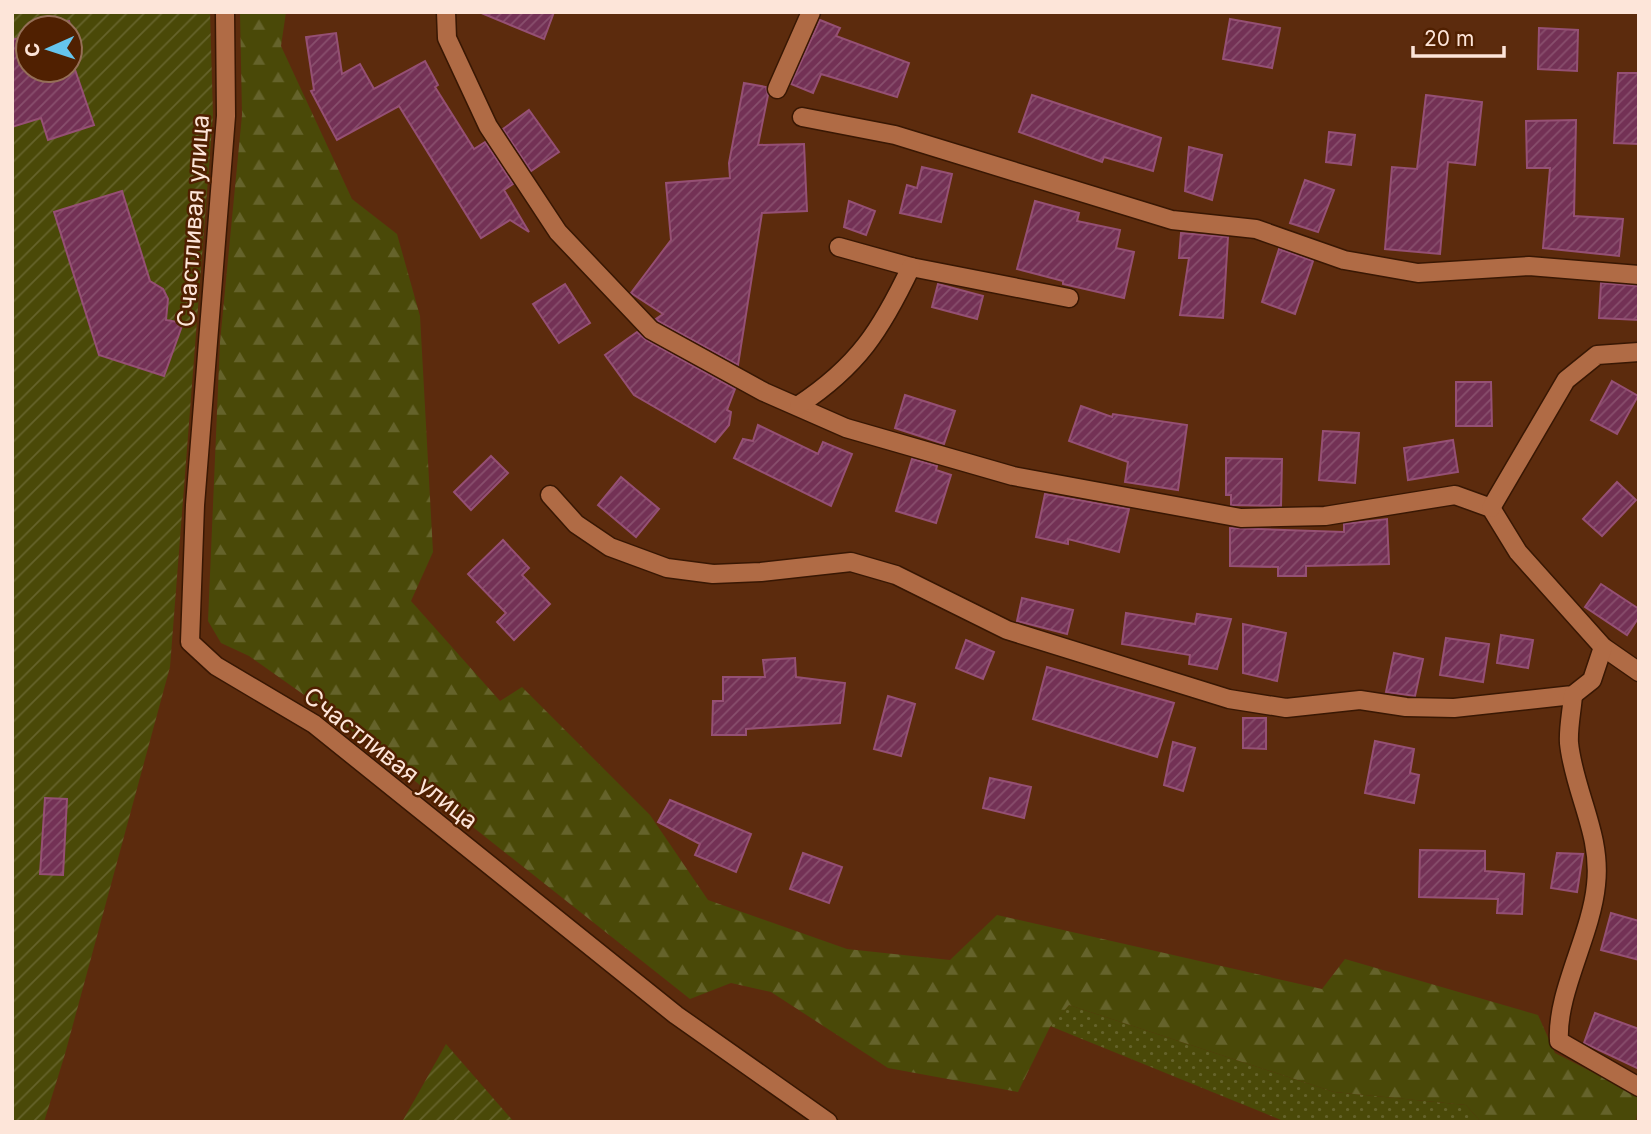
<svg xmlns="http://www.w3.org/2000/svg" width="1651" height="1134" font-family="Inter,sans-serif">
<style>
.grass{fill:url(#grass-dots)}
.forest{fill:url(#forest-firs)}
.garden{fill:url(#garden-furrows);fill-rule:evenodd}
.building{fill:url(#building-hatch);stroke:#955074;stroke-width:2}
.lines{fill:none;stroke-linecap:round;stroke-linejoin:round}
.street-casing{stroke:#381703;stroke-width:21}
.street{stroke:#b06b45;stroke-width:18}
.labels{text-anchor:middle;dominant-baseline:central;stroke-width:5;stroke-linejoin:round;paint-order:stroke}
.street-label{font-size:24px;fill:#fde5d9;stroke:#502001}
</style>
<defs>
<pattern id="grass-dots" width="8" height="8" patternUnits="userSpaceOnUse" patternTransform="scale(1.75)"><rect width="8" height="8" fill="#4a4908"/><path d="M2 2h.1M6 6h.1" fill="none" stroke="#65632b" stroke-width="1.8" stroke-linecap="round"/></pattern>
<pattern id="forest-firs" width="22" height="20" patternUnits="userSpaceOnUse" patternTransform="scale(1.75)"><rect width="22" height="20" fill="#4a4908"/><path d="M5 1l3.5 6h-7zM16 11l3.5 6h-7z" fill="#65632b"/></pattern>
<pattern id="garden-furrows" width="10" height="10" patternUnits="userSpaceOnUse" patternTransform="scale(1.75)"><rect width="10" height="10" fill="#4a4908"/><path d="M-1 1l2-2M0 10L10 0M9 11l2-2" fill="none" stroke="#65632b"/></pattern>
<pattern id="building-hatch" width="6" height="6" patternUnits="userSpaceOnUse" patternTransform="scale(1.75)"><rect width="6" height="6" fill="#733155"/><path d="M-1 1l2-2M0 6l6-6M5 7l2-2" fill="none" stroke="#884f6d"/></pattern>
</defs>
<rect width="100%" height="100%" fill="#5c2b0d"/>
<path class="grass" d="M 1069,1005 L 1334,1092 L 1466,1105 L 1481,1122 L 1286,1122 L 1050,1026 Z"/>
<path class="forest" d="M 240,12 L 286,12 L 281,46 L 352,199 L 397,234 L 420,316 L 433,552 L 411,601 L 500,701 L 522,687 L 650,815 L 708,900 L 847,949 L 950,960 L 997,915 L 1322,989 L 1345,959 L 1538,1015 L 1555,1053 L 1639,1096 L 1636,1122 L 1481,1122 L 1466,1105 L 1334,1092 L 1069,1005 L 1050,1027 L 1018,1092 L 888,1068 L 771,992 L 731,983 L 690,999 L 324,709 L 249,656 L 221,643 L 208,621 L 220,342 L 242,115 Z"/>
<g class="garden">
<path d="M 12,12 L 210,12 L 213,115 L 170,667 L 65,1054 L 44,1122 L 12,1122 ZM 28,28 L 70,28 L 70,70 L 28,70 Z"/>
<path d="M 446,1044 L 514,1122 L 402,1122 Z"/>
</g>
<g class="building">
<path d="M 479,12 L 554,12 L 544,39 Z"/>
<path d="M 1230,19 L 1280,28 L 1272,68 L 1223,59 Z"/>
<path d="M 820,20 L 840,28 L 836,36 L 909,63 L 897,97 L 821,74 L 813,93 L 791,84 Z"/>
<path d="M 69,21 L 80,54 L 71,58 L 94,125 L 48,140 L 41,118 L 12,127 L 12,40 L 28,35 L 28,70 L 70,70 L 70,28 L 48,28 Z"/>
<path d="M 1539,28 L 1578,30 L 1577,71 L 1538,69 Z"/>
<path d="M 336,33 L 342,74 L 360,64 L 374,89 L 425,61 L 438,85 L 435,87 L 474,149 L 485,142 L 513,184 L 504,190 L 529,232 L 510,220 L 481,238 L 399,106 L 337,140 L 311,91 L 314,90 L 306,37 Z"/>
<path d="M 1618,73 L 1639,73 L 1639,144 L 1614,143 Z"/>
<path d="M 744,83 L 766,87 L 768,95 L 758,145 L 804,144 L 807,211 L 762,213 L 738,365 L 658,321 L 656,319 L 663,314 L 631,293 L 671,240 L 666,183 L 730,178 L 729,163 Z"/>
<path d="M 1032,95 L 1161,138 L 1153,171 L 1104,157 L 1102,162 L 1019,132 Z"/>
<path d="M 1426,95 L 1482,102 L 1475,165 L 1448,162 L 1440,254 L 1385,249 L 1392,167 L 1417,169 Z"/>
<path d="M 529,110 L 559,152 L 531,171 L 503,129 Z"/>
<path d="M 1576,120 L 1574,216 L 1623,219 L 1619,256 L 1543,248 L 1550,168 L 1527,168 L 1526,121 Z"/>
<path d="M 1329,132 L 1355,135 L 1351,165 L 1326,162 Z"/>
<path d="M 1189,147 L 1222,155 L 1212,200 L 1185,191 Z"/>
<path d="M 922,167 L 952,174 L 941,222 L 900,213 L 907,185 L 917,188 Z"/>
<path d="M 1305,180 L 1334,190 L 1318,232 L 1290,223 Z"/>
<path d="M 122,191 L 150,281 L 163,289 L 168,299 L 166,320 L 183,323 L 164,376 L 99,355 L 54,212 Z"/>
<path d="M 849,201 L 875,211 L 866,235 L 844,227 Z"/>
<path d="M 1035,201 L 1079,213 L 1077,221 L 1120,230 L 1116,248 L 1134,252 L 1124,298 L 1063,284 L 1063,281 L 1017,269 Z"/>
<path d="M 1181,233 L 1228,237 L 1223,318 L 1180,315 L 1189,258 L 1179,258 Z"/>
<path d="M 1279,249 L 1313,261 L 1295,314 L 1262,302 Z"/>
<path d="M 1601,283 L 1639,286 L 1639,320 L 1599,318 Z"/>
<path d="M 565,284 L 590,323 L 559,343 L 533,304 Z"/>
<path d="M 938,284 L 983,296 L 977,319 L 932,307 Z"/>
<path d="M 637,332 L 646,340 L 735,389 L 727,410 L 731,412 L 729,425 L 715,442 L 634,395 L 605,355 Z"/>
<path d="M 1612,381 L 1638,396 L 1617,434 L 1591,420 Z"/>
<path d="M 1456,382 L 1491,382 L 1492,426 L 1456,426 Z"/>
<path d="M 905,395 L 955,411 L 944,444 L 895,428 Z"/>
<path d="M 1081,406 L 1112,417 L 1113,414 L 1187,425 L 1178,490 L 1125,482 L 1128,462 L 1069,441 Z"/>
<path d="M 758,425 L 818,454 L 823,442 L 852,454 L 831,506 L 734,458 L 743,439 L 753,441 Z"/>
<path d="M 1323,431 L 1359,433 L 1355,483 L 1319,480 Z"/>
<path d="M 1453,440 L 1458,472 L 1408,480 L 1404,448 Z"/>
<path d="M 491,456 L 508,473 L 471,510 L 454,492 Z"/>
<path d="M 1226,458 L 1282,459 L 1281,506 L 1231,505 L 1231,495 L 1226,495 Z"/>
<path d="M 912,459 L 937,466 L 936,470 L 951,475 L 936,523 L 896,511 Z"/>
<path d="M 621,477 L 659,509 L 636,537 L 598,505 Z"/>
<path d="M 1617,482 L 1636,500 L 1602,536 L 1583,519 Z"/>
<path d="M 1045,494 L 1129,509 L 1119,552 L 1068,539 L 1068,544 L 1036,537 Z"/>
<path d="M 1387,519 L 1389,564 L 1306,566 L 1306,576 L 1278,576 L 1278,567 L 1230,566 L 1230,528 L 1344,532 L 1344,524 Z"/>
<path d="M 503,540 L 529,568 L 522,575 L 550,604 L 514,640 L 497,622 L 506,613 L 468,574 Z"/>
<path d="M 1601,584 L 1639,609 L 1639,617 L 1627,635 L 1585,607 Z"/>
<path d="M 1022,598 L 1073,610 L 1067,634 L 1017,621 Z"/>
<path d="M 1126,613 L 1195,624 L 1197,614 L 1231,619 L 1217,669 L 1189,664 L 1190,655 L 1122,644 Z"/>
<path d="M 1243,624 L 1286,633 L 1277,681 L 1243,673 Z"/>
<path d="M 1501,635 L 1533,640 L 1528,668 L 1497,663 Z"/>
<path d="M 1446,638 L 1489,644 L 1483,682 L 1440,675 Z"/>
<path d="M 966,640 L 994,652 L 983,679 L 956,668 Z"/>
<path d="M 1394,653 L 1423,659 L 1415,696 L 1386,692 Z"/>
<path d="M 795,658 L 796,677 L 845,683 L 840,723 L 746,729 L 746,735 L 712,735 L 713,701 L 723,701 L 723,677 L 765,677 L 763,660 Z"/>
<path d="M 1047,667 L 1174,703 L 1157,757 L 1033,719 Z"/>
<path d="M 888,696 L 915,704 L 901,756 L 874,749 Z"/>
<path d="M 1243,718 L 1266,718 L 1266,749 L 1243,748 Z"/>
<path d="M 1375,741 L 1414,749 L 1410,773 L 1419,775 L 1414,803 L 1365,793 Z"/>
<path d="M 1173,742 L 1195,748 L 1183,791 L 1164,785 Z"/>
<path d="M 990,778 L 1031,787 L 1024,818 L 983,808 Z"/>
<path d="M 45,798 L 67,799 L 63,875 L 40,874 Z"/>
<path d="M 670,800 L 751,834 L 736,872 L 695,855 L 700,844 L 658,822 Z"/>
<path d="M 1420,850 L 1485,851 L 1485,871 L 1524,874 L 1522,914 L 1497,913 L 1498,899 L 1419,897 Z"/>
<path d="M 803,853 L 842,867 L 829,903 L 790,889 Z"/>
<path d="M 1557,853 L 1583,854 L 1577,892 L 1551,888 Z"/>
<path d="M 1611,913 L 1639,921 L 1639,960 L 1601,950 Z"/>
<path d="M 1595,1013 L 1639,1029 L 1639,1069 L 1584,1043 Z"/>
</g>
<g class="lines">
<g class="street-casing">
<g id="street">
<path d="M 225,12 L 226,116 L 195,505 L 190,642 L 216,666 L 314,724 L 676,1015 L 828,1122"/>
<path d="M 446,12 L 447,38 L 488,126 L 558,232 L 651,330 L 764,392 L 846,428 L 1013,476 L 1241,518 L 1325,516 L 1455,495 L 1491,508 L 1518,552 L 1603,647 L 1639,672"/>
<path d="M 777,89 L 811,12"/>
<path d="M 802,117 L 895,135 L 1172,220 L 1256,229 L 1344,260 L 1418,273 L 1529,266 L 1639,275"/>
<path d="M 839,247 L 911,267 L 1069,298"/>
<path d="M 799,405 C 858,366 881,330 911,267"/>
<path d="M 550,495 L 576,524 L 610,547 L 667,568 L 713,574 L 761,572 L 851,562 L 896,575 L 1007,630 L 1229,699 L 1286,708 L 1360,700 L 1406,707 L 1454,708 L 1573,695 L 1592,680 L 1603,647"/>
<path d="M 1491,508 L 1566,380 L 1597,355 L 1639,352"/>
<path d="M 1573,695 C 1572,710 1568,728 1569,743 C 1574,792 1602,834 1596,885 C 1591,936 1556,993 1559,1041 L 1639,1087"/>
</g>
</g>
<use href="#street" class="street"/>
</g>
<g class="labels">
<g class="street-label">
<text transform="translate(193 221) rotate(-86)">Счастливая улица</text>
<text transform="translate(391 758) rotate(38)">Счастливая улица</text>
</g>
</g>
<rect width="1651" height="1134" fill="none" stroke="#fde5d9" stroke-width="28"/>
<g transform="translate(49 49) rotate(267)"><circle r="33" fill="#502001" stroke="#956f57" stroke-width="2"/>
<path d="M0-5L12 26L0 18L-12 26Z" fill="#65c5ee"/>
<text y="-10" font-size="19" font-weight="bold" text-anchor="middle" fill="#fde5d9">С</text>
</g>
<path d="M1413 46v10h91v-10" fill="none" stroke="#fde5d9" stroke-width="3.5"/>
<text x="1424" y="46" font-size="21" fill="#fde5d9" stroke="#502001" stroke-width="5" paint-order="stroke">20 m</text>
</svg>
